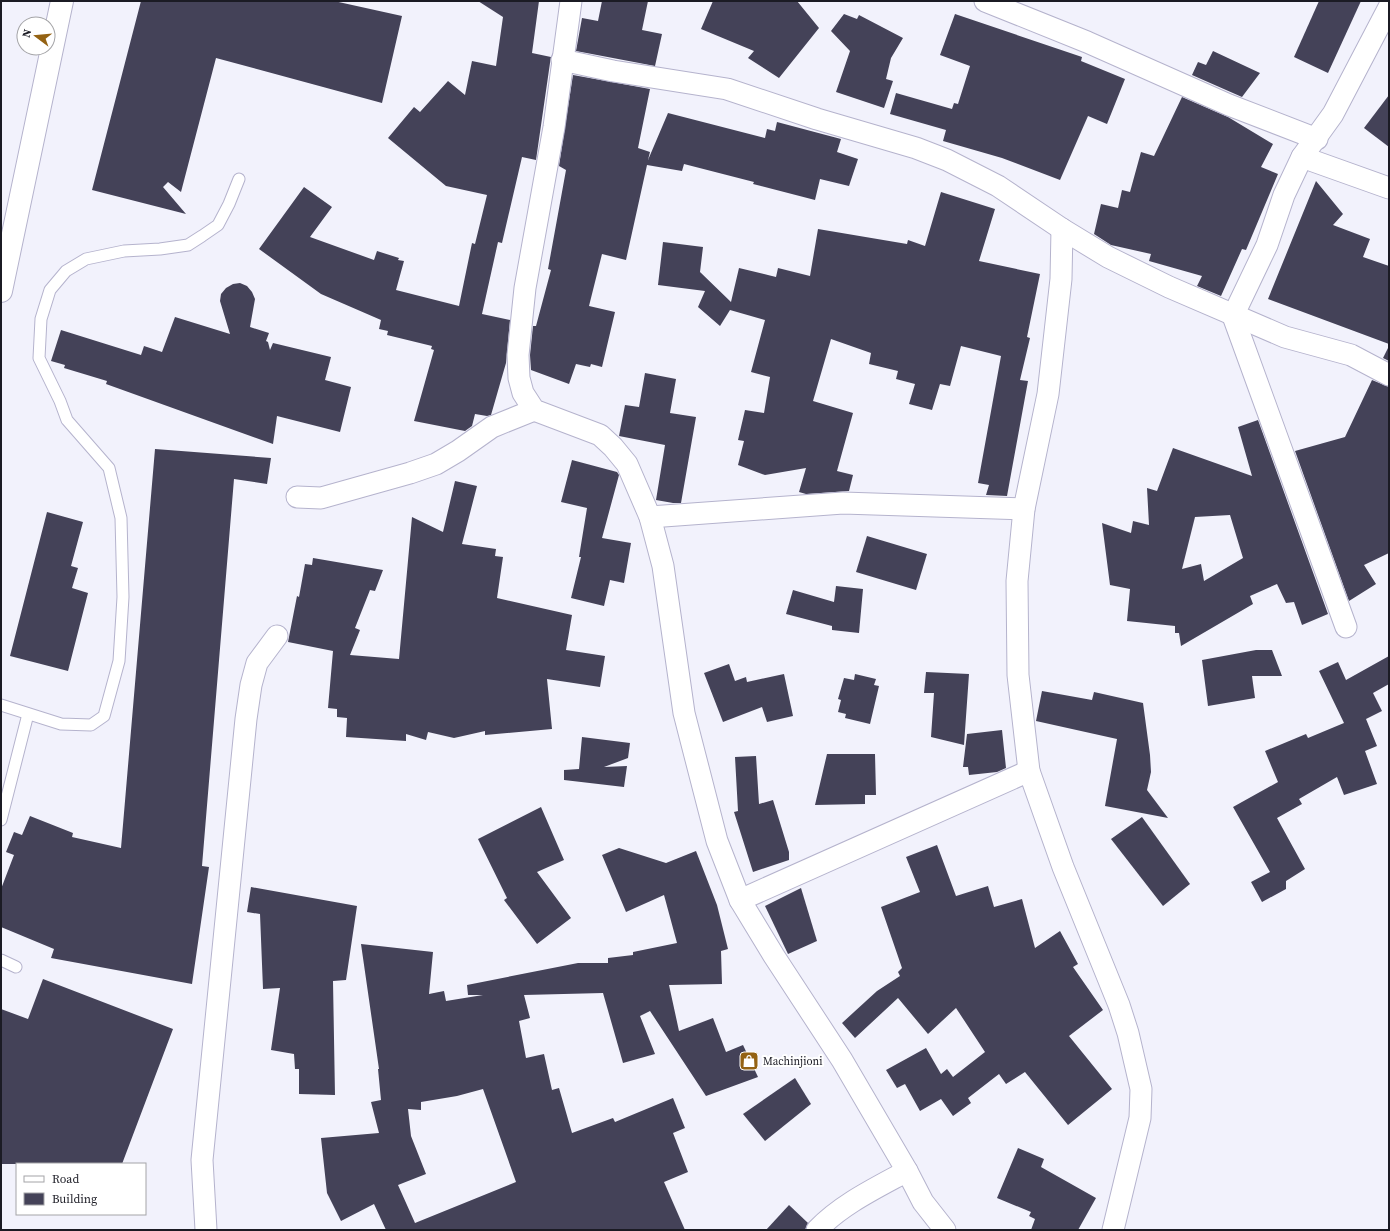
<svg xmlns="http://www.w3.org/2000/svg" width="1390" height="1231" font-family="'Source Serif 4',serif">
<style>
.building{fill:#444258;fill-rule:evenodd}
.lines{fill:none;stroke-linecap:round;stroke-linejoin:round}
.service-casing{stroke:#b5b3cd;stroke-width:13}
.minor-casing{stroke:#b5b3cd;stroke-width:23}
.tertiary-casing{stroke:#b5b3cd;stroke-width:24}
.service{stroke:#fff;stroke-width:11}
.minor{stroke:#fff;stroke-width:21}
.tertiary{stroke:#fff;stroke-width:22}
.labels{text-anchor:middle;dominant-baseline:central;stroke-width:4;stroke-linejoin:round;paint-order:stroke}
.poi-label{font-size:11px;fill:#1b1b24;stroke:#fff;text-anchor:start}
</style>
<rect width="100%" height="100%" fill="#f2f2fc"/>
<g class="building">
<path d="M 141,1 L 334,1 L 402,16 L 382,103 L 216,58 L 181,192 L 168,182 L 163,187 L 186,214 L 92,190 Z"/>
<path d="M 478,1 L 539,1 L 532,53 L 551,57 L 550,63 L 536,160 L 522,157 L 502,243 L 498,242 L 482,314 L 510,320 L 506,363 L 491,415 L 487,416 L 475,414 L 472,426 L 465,431 L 414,421 L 434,350 L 431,349 L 432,346 L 387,335 L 388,331 L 379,329 L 381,320 L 321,294 L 259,249 L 304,187 L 332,207 L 310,237 L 374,260 L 377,251 L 399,258 L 398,260 L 404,261 L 396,290 L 459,306 L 472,243 L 475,244 L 487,195 L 446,186 L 388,138 L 414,107 L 420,112 L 448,81 L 465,95 L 472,61 L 496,66 L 503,17 Z"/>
<path d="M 602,1 L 648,1 L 642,30 L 662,34 L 655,66 L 576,51 L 582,18 L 598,21 Z"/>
<path d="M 713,1 L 797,1 L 819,28 L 779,78 L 748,58 L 754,51 L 701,29 Z"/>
<path d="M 1319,1 L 1361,1 L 1328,73 L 1294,57 Z"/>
<path d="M 844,14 L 857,19 L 859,15 L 903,38 L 891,58 L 886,79 L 893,81 L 884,108 L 836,92 L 850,51 L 831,31 Z"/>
<path d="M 955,14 L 1082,57 L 1081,61 L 1125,79 L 1107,124 L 1088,116 L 1060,180 L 1002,158 L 943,141 L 946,130 L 890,114 L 896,93 L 952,109 L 954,103 L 958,104 L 970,66 L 940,55 Z"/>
<path d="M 1213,51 L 1260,73 L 1242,97 L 1192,75 L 1198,62 L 1206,65 Z"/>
<path d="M 573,75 L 650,89 L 638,148 L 650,152 L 648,160 L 668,113 L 765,138 L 767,129 L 775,131 L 777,122 L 841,139 L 837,152 L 858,159 L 849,186 L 820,179 L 815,200 L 753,184 L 754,182 L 684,164 L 682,171 L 647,165 L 626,260 L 602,254 L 589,306 L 615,312 L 602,367 L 591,364 L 590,367 L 576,364 L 569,384 L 531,370 L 530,355 L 533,326 L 536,326 L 551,270 L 548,269 L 566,170 L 559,166 Z"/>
<path d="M 1389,95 L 1389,147 L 1364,128 Z"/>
<path d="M 1182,97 L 1228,117 L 1273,144 L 1261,167 L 1278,174 L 1246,250 L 1242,249 L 1221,296 L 1197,286 L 1202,276 L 1149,261 L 1151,254 L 1111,245 L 1094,234 L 1101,204 L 1118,208 L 1122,190 L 1130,192 L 1141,152 L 1154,156 Z"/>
<path d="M 1316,181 L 1343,214 L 1333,225 L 1370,239 L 1363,257 L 1389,266 L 1389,344 L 1268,299 Z"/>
<path d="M 941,192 L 995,209 L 979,261 L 1040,274 L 1027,337 L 1030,338 L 1020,380 L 1028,381 L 1007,496 L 986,495 L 989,485 L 978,483 L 1001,356 L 961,346 L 950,386 L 940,384 L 932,410 L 909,404 L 915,384 L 896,379 L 898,371 L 869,364 L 871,353 L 831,339 L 813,401 L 853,413 L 837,471 L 853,475 L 849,491 L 806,494 L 799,492 L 806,468 L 765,475 L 738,465 L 744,441 L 738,440 L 745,410 L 764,413 L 770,377 L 751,372 L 765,320 L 730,310 L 720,326 L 698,307 L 705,291 L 658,285 L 663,242 L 703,247 L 700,272 L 731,302 L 739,268 L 776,277 L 778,268 L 810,276 L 818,229 L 907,244 L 908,240 L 925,246 Z"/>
<path d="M 240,283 L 247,286 L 252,292 L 255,299 L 250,327 L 269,333 L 266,341 L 268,342 L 270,350 L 273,343 L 331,357 L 325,380 L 351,387 L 340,432 L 277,416 L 273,444 L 106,384 L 107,381 L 64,368 L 65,365 L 51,361 L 61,330 L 141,355 L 144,346 L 162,352 L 175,317 L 230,334 L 220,301 L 221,294 L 226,288 L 233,284 Z"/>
<path d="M 1389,346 L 1389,361 L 1383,358 Z"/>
<path d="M 645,373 L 676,379 L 670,413 L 696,417 L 681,503 L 673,503 L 656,500 L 665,445 L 619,436 L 625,405 L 639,407 Z"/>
<path d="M 1372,380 L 1389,387 L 1389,553 L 1364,565 L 1376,584 L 1349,601 L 1295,451 L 1345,437 Z"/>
<path d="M 1258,420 L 1328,614 L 1302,625 L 1294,602 L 1286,603 L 1277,584 L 1250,596 L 1253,604 L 1181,646 L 1179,633 L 1175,633 L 1175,626 L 1127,621 L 1130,589 L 1110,585 L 1102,523 L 1131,533 L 1133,521 L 1149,525 L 1147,488 L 1157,491 L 1173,448 L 1252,476 L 1238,427 ZM 1230,515 L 1243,558 L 1204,581 L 1201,564 L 1182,569 L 1195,517 Z"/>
<path d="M 155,449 L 271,458 L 267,484 L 234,479 L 202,866 L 209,867 L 192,984 L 51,958 L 54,949 L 1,927 L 1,889 L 14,855 L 6,852 L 14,832 L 22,835 L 30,816 L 73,833 L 72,837 L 121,848 Z"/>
<path d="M 572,460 L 617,472 L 619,475 L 602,538 L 631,543 L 624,583 L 610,580 L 604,606 L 571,598 L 581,557 L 579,557 L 587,508 L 561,502 Z"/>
<path d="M 455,481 L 477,486 L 462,544 L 496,549 L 495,556 L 503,557 L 497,598 L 572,615 L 566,650 L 605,656 L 600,687 L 547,679 L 552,729 L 485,735 L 485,731 L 454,738 L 428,732 L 426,740 L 406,734 L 406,741 L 346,737 L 347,718 L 337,717 L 337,709 L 328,708 L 333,651 L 288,642 L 297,596 L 299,597 L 305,564 L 312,565 L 313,558 L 383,570 L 375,591 L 370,590 L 355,628 L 360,630 L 350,655 L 399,659 L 412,517 L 443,532 Z"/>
<path d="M 47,512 L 83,522 L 71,566 L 78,568 L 72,588 L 88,593 L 68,671 L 10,656 Z"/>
<path d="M 867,536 L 927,554 L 916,590 L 856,572 Z"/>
<path d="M 836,586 L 863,589 L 859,633 L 832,630 L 832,626 L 786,614 L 793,590 L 834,602 Z"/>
<path d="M 1256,650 L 1272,650 L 1282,676 L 1252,676 L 1255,698 L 1208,706 L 1202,660 Z"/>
<path d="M 1389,656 L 1389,684 L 1373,693 L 1382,711 L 1366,719 L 1377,746 L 1365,751 L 1377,784 L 1344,795 L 1337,777 L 1299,799 L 1302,804 L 1277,818 L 1305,869 L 1286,881 L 1286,889 L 1262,902 L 1251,882 L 1270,872 L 1233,807 L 1278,782 L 1265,751 L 1306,734 L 1308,738 L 1344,723 L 1319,671 L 1338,662 L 1346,680 Z"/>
<path d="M 729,664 L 735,681 L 746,677 L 747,682 L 784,674 L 793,716 L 767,722 L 762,707 L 723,722 L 704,673 Z"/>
<path d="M 926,672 L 969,674 L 964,745 L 931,737 L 934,693 L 924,693 Z"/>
<path d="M 855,674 L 876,679 L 874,685 L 879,686 L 870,724 L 845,718 L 846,714 L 838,712 L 841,700 L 838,699 L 844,678 L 854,680 Z"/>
<path d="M 1042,691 L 1092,700 L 1094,692 L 1143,703 L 1150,755 L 1151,772 L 1147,790 L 1168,818 L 1105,806 L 1117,739 L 1036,721 Z"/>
<path d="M 1002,730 L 1006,768 L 997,772 L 969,775 L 968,767 L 963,767 L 967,734 Z"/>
<path d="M 582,737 L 630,743 L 628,758 L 604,767 L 627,766 L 624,787 L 564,780 L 564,770 L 579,769 Z"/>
<path d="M 827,754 L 875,754 L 876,795 L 865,795 L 865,804 L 815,805 Z"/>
<path d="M 756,756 L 759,804 L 773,800 L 789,852 L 789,860 L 753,872 L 734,812 L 738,811 L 735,757 Z"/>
<path d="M 541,807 L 564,860 L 537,872 L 571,918 L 537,944 L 504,900 L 507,898 L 478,839 Z"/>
<path d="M 1142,817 L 1190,884 L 1163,906 L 1111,839 Z"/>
<path d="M 937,845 L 956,896 L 988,886 L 994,907 L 1022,899 L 1035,948 L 1060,931 L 1078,964 L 1073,967 L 1103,1010 L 1069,1036 L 1112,1089 L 1068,1125 L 1025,1072 L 1006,1084 L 999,1074 L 968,1098 L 971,1103 L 953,1116 L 941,1099 L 920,1111 L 905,1084 L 897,1088 L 886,1070 L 926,1048 L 941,1074 L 947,1069 L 953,1077 L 985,1052 L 956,1008 L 928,1034 L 898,998 L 855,1038 L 842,1023 L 877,991 L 900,976 L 898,972 L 902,968 L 881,907 L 920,892 L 906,857 Z"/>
<path d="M 619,848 L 666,863 L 696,851 L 717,905 L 728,949 L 721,951 L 722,984 L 669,985 L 679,1031 L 713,1018 L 726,1052 L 743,1045 L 758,1077 L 706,1096 L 650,1011 L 640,1016 L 655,1054 L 623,1063 L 603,993 L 524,995 L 530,1018 L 519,1021 L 526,1058 L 544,1054 L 552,1090 L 559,1088 L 572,1133 L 613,1118 L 615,1122 L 673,1098 L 685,1128 L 673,1133 L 688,1172 L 664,1182 L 685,1230 L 386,1230 L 374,1204 L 341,1221 L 327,1193 L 321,1138 L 379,1133 L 371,1102 L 381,1100 L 378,1069 L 379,1069 L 361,944 L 433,952 L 429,994 L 444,991 L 446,1001 L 483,995 L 468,995 L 467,985 L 578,963 L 608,963 L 608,958 L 633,955 L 633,952 L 677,943 L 664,895 L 626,912 L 602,855 ZM 483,1089 L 516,1182 L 415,1223 L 398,1185 L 426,1174 L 411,1136 L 408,1109 L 421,1110 L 421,1102 L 457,1096 Z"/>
<path d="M 251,887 L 357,906 L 346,980 L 333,981 L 335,1095 L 299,1094 L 299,1069 L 295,1069 L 294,1054 L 271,1050 L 280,988 L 263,989 L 260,914 L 247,912 Z"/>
<path d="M 801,888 L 817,941 L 788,954 L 765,906 Z"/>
<path d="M 43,979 L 173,1029 L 122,1164 L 1,1164 L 1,1009 L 28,1019 Z"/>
<path d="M 795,1078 L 811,1104 L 765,1141 L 743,1114 Z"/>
<path d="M 1018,1148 L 1044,1159 L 1041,1167 L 1096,1198 L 1078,1230 L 1031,1230 L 1035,1219 L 1029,1216 L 1031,1212 L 997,1198 Z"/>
<path d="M 789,1205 L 808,1223 L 805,1230 L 766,1230 Z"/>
</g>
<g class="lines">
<g class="service-casing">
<g id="service">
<path d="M 1,705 L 61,724 L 91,725 L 104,716 L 119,661 L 123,597 L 121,518 L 109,468 L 67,420 L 60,401 L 39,358 L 41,319 L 50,290 L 66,271 L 86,259 L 124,251 L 160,249 L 188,245 L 202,236 L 218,225 L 229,204 L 239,179"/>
<path d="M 1,820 L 28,714"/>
<path d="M 1,960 L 16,967"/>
</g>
</g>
<g class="minor-casing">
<g id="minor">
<path d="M 571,1 L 554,127 L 525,288 L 518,355 L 519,378 L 523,393 L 534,410 L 600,435 L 613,447 L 627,464 L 650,517 L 663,566 L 684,713 L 717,841 L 740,900 L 774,956 L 842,1060 L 907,1171 L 923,1202 L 945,1230"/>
<path d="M 985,1 L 1087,42 L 1229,105 L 1317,139"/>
<path d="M 562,60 L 613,71 L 727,89 L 817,119 L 916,148 L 947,160 L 998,186 L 1062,229 L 1108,257 L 1169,287 L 1285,337 L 1351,355 L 1389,375"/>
<path d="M 1302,157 L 1389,188"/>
<path d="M 1062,229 L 1061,279 L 1048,394 L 1024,509 L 1017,581 L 1018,675 L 1029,771 L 1063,867 L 1119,1005 L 1128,1033 L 1141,1089 L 1140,1118 L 1113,1230"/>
<path d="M 297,497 L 321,498 L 410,473 L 436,464 L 458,451 L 492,427 L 534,410"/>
<path d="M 650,517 L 843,503 L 1024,509"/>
<path d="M 1346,627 L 1233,316 L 1267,245 L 1284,195 L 1302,157 L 1333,114 L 1389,7"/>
<path d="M 740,900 L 1029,771"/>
<path d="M 206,1230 L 202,1160 L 246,719 L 251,685 L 257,663 L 277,636"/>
<path d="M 817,1230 C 842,1204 876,1188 907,1171"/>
</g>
</g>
<g class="tertiary-casing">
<path id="tertiary" d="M 1,291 L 62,1"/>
</g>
<use href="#service" class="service"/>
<use href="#minor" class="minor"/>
<use href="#tertiary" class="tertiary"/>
</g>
<defs>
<g id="shop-square" transform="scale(1)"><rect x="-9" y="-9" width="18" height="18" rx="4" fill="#946213" stroke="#fff"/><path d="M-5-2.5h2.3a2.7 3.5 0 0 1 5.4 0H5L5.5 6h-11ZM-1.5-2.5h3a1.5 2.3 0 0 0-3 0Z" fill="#fff"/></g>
</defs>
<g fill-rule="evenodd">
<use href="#shop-square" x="749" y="1061"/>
</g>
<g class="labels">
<g class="poi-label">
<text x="763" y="1061">Machinjioni</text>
</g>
</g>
<rect width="1390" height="1231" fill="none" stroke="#1b1b24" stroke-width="4"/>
<rect x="16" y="1163" width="130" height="52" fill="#ffffff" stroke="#a4a4a7"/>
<rect x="24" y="1176" width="20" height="6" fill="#ffffff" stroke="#a4a4a7"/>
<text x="52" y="1183" font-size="12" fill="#1b1b24">Road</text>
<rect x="24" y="1193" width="20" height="12" fill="#444258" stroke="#a4a4a7"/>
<text x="52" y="1203" font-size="12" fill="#1b1b24">Building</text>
<g transform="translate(36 36) rotate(286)"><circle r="19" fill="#ffffff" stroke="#a4a4a7"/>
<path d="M0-3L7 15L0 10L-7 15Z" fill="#946213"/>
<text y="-6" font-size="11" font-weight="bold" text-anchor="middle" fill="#1b1b24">N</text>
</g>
</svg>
